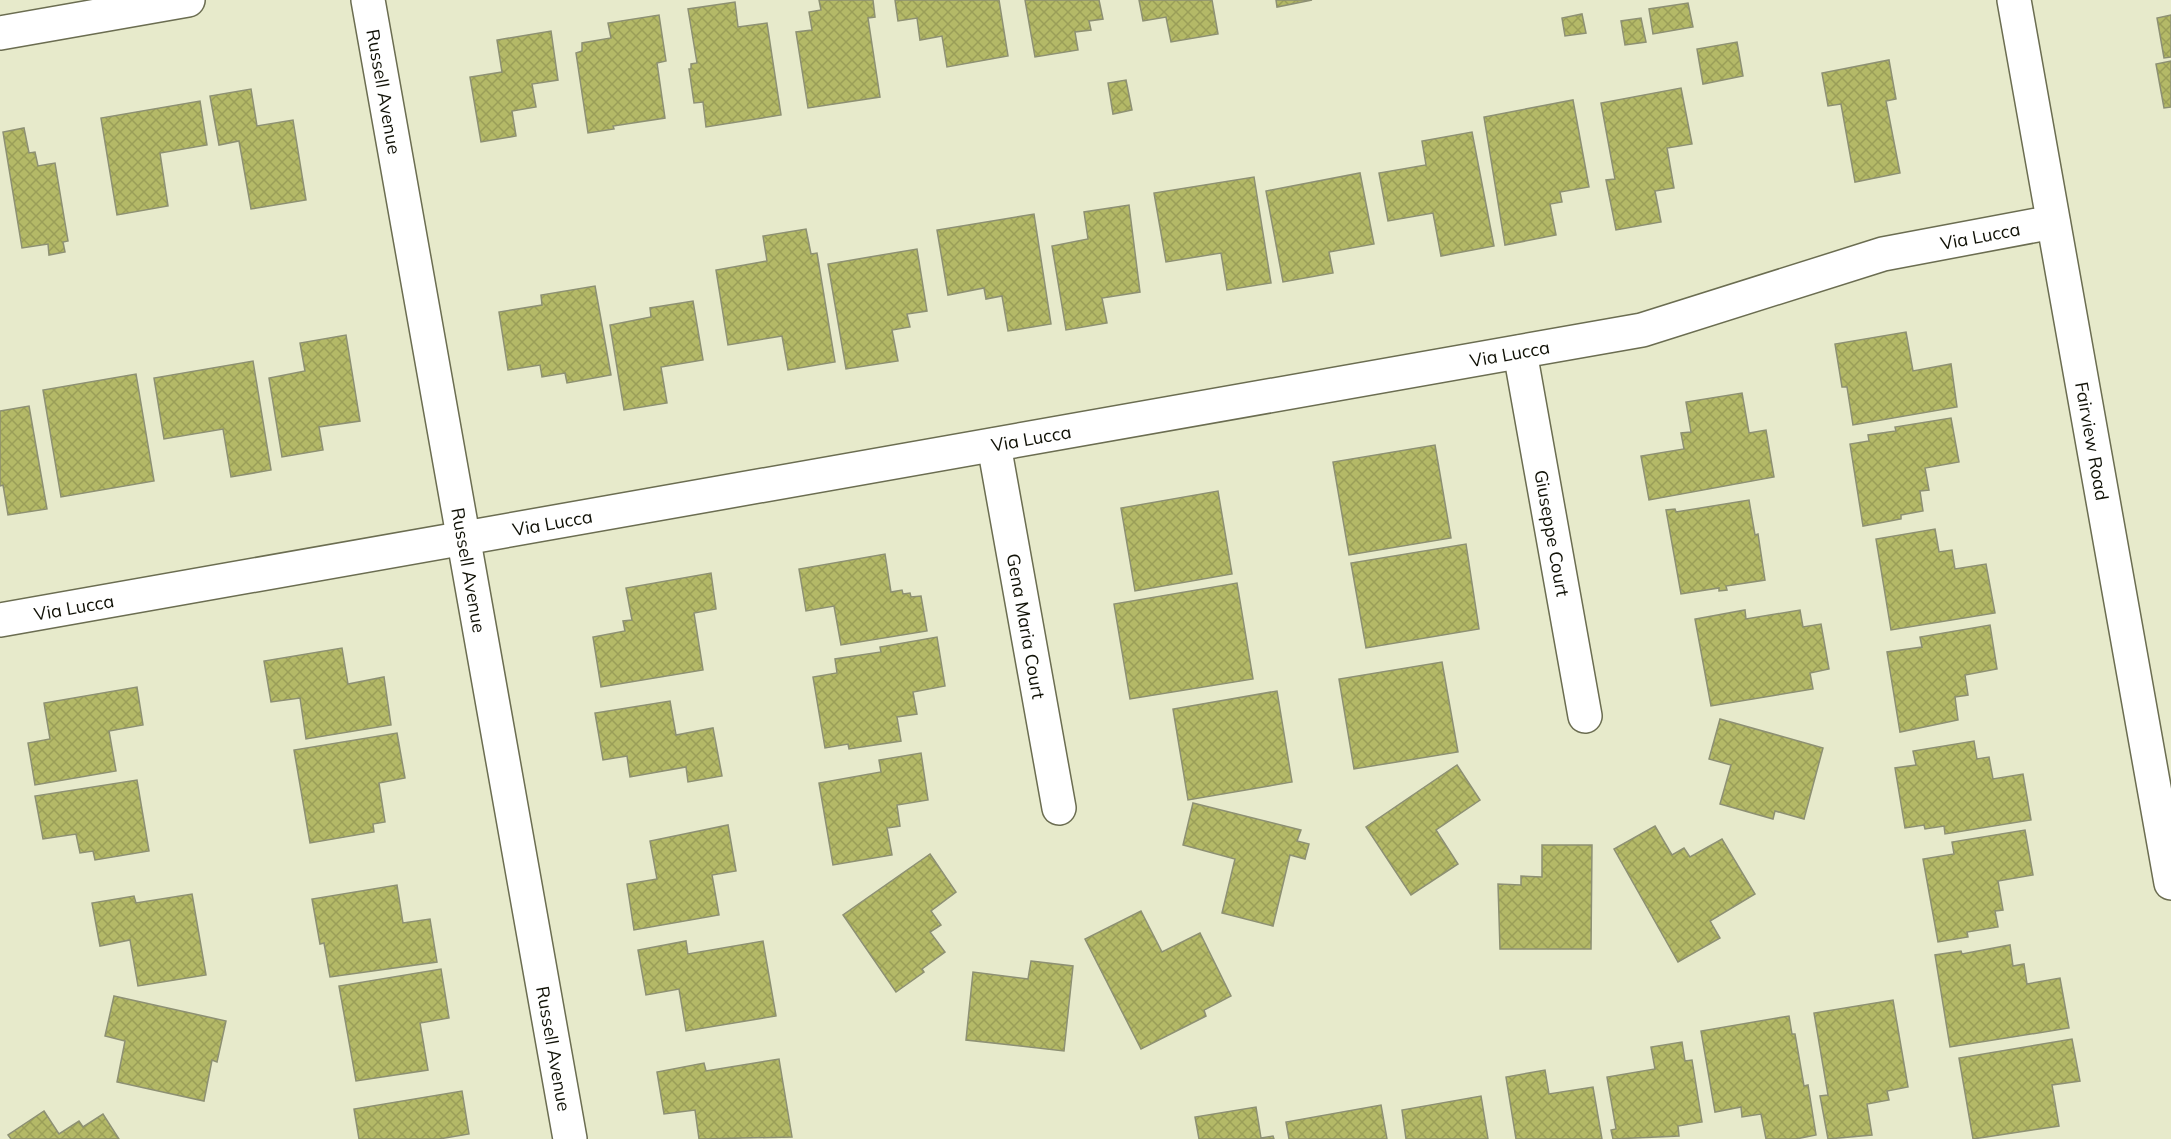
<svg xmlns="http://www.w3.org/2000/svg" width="2171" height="1139" font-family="Mulish,sans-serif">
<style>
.building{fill:url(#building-cross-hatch);stroke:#8d9073;stroke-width:1.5}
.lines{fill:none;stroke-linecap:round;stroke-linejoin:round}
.minor-casing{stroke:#6b6d51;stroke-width:36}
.minor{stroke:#fff;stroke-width:33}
.labels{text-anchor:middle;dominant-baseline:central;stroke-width:5;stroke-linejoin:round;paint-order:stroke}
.street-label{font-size:18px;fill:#101106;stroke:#f4f7d8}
</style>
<defs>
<pattern id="building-cross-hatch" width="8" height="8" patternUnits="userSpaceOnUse" patternTransform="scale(1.5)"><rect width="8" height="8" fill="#b4b967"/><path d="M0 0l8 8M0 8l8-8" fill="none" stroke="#9a9e58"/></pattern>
</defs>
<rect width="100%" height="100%" fill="#e7eacb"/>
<g class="building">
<path d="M 819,0 L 873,0 L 875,17 L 868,18 L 880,97 L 808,108 L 796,32 L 812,30 L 809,12 L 821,10 Z"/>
<path d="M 895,0 L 999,0 L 1008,56 L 947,67 L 942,36 L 920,40 L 917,18 L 898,21 Z"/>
<path d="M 1025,0 L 1099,0 L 1103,19 L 1089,21 L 1091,30 L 1075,32 L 1078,50 L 1035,57 Z"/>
<path d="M 1139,0 L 1212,0 L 1218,34 L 1171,42 L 1166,17 L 1143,21 Z"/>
<path d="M 1276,0 L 1312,0 L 1277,7 Z"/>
<path d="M 735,2 L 738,27 L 767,23 L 781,115 L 706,127 L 703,102 L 694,103 L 689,69 L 691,69 L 691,64 L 697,63 L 688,9 Z"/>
<path d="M 1688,3 L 1693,27 L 1653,34 L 1649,9 Z"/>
<path d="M 1582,14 L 1586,33 L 1565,36 L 1562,18 Z"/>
<path d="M 659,15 L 666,61 L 657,63 L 665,118 L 613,126 L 614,129 L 588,133 L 576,53 L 582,51 L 582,43 L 611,38 L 608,23 Z"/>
<path d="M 2171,15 L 2171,57 L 2164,58 L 2157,18 Z"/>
<path d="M 1641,18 L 1646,42 L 1625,45 L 1621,21 Z"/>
<path d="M 551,31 L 558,80 L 532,84 L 536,107 L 512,111 L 516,136 L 481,142 L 470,77 L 502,72 L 497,40 Z"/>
<path d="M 1737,42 L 1743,76 L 1703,84 L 1697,49 Z"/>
<path d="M 1889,60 L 1896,99 L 1886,101 L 1900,173 L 1855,182 L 1841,104 L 1828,106 L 1822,73 Z"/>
<path d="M 2171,61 L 2171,107 L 2164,108 L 2156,64 Z"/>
<path d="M 1126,80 L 1132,110 L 1113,114 L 1108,83 Z"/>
<path d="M 1681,88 L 1692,144 L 1667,148 L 1674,188 L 1655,191 L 1661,222 L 1616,230 L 1606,180 L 1615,179 L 1601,103 Z"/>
<path d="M 251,89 L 257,126 L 293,120 L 306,200 L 251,209 L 239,141 L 219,145 L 210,96 Z"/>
<path d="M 1573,100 L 1589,187 L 1560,192 L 1562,202 L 1550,204 L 1556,235 L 1505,245 L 1484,117 Z"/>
<path d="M 200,101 L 207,145 L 160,153 L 168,206 L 117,215 L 101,118 Z"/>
<path d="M 24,128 L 29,153 L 35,152 L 38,166 L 55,163 L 68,241 L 63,242 L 65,252 L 49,255 L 48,244 L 22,248 L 3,132 Z"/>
<path d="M 1472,132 L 1494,246 L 1441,256 L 1433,213 L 1388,221 L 1379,173 L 1426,165 L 1422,141 Z"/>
<path d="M 1360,173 L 1374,244 L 1329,252 L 1333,273 L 1283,282 L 1266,191 Z"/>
<path d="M 1254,177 L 1271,283 L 1227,290 L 1221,253 L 1166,262 L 1154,193 Z"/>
<path d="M 1129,205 L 1140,292 L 1102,298 L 1107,323 L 1066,330 L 1052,246 L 1088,239 L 1084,212 Z"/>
<path d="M 1034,214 L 1051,324 L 1008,331 L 1002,296 L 986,299 L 984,288 L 948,295 L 937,230 Z"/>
<path d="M 806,229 L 811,254 L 817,253 L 835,362 L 788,370 L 782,336 L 728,345 L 716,270 L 767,261 L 763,236 Z"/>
<path d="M 917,249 L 927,311 L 907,314 L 910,327 L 892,330 L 898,361 L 846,369 L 828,264 Z"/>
<path d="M 595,286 L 611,375 L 567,383 L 565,373 L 542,377 L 540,365 L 508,370 L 499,312 L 542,305 L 541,295 Z"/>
<path d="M 693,301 L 703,360 L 661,367 L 667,403 L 624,410 L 610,325 L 651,317 L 650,308 Z"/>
<path d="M 1906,332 L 1913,371 L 1951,364 L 1957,407 L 1853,425 L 1847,387 L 1842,387 L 1835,344 Z"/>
<path d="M 346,335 L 360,421 L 319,427 L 323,450 L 282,457 L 269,378 L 305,371 L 300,343 Z"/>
<path d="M 253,361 L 271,470 L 231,477 L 223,429 L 164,439 L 154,378 Z"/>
<path d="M 136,374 L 154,481 L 61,497 L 43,390 Z"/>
<path d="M 1742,393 L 1749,433 L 1766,430 L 1774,477 L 1649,500 L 1641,456 L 1684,449 L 1681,433 L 1691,432 L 1686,402 Z"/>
<path d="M 29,406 L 47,509 L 8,515 L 3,485 L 0,486 L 0,411 Z"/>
<path d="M 1951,418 L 1959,462 L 1925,468 L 1929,490 L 1920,491 L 1923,511 L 1901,515 L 1901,519 L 1863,526 L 1850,444 L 1869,441 L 1868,435 L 1896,431 L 1895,427 Z"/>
<path d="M 1435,445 L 1451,538 L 1349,555 L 1333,462 Z"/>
<path d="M 1218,491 L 1232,574 L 1135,591 L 1121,508 Z"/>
<path d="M 1749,500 L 1755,535 L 1758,534 L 1765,580 L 1726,586 L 1727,590 L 1719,591 L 1719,588 L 1681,594 L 1666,510 L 1675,509 L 1676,512 Z"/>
<path d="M 1935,529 L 1939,552 L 1952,550 L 1955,569 L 1986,564 L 1995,613 L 1891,630 L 1876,539 Z"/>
<path d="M 1466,544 L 1479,629 L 1366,648 L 1351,563 Z"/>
<path d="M 885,554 L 891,592 L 902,590 L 903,594 L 910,593 L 911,597 L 921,596 L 927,631 L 841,645 L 834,606 L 806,611 L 799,569 Z"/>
<path d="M 711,573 L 716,609 L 694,613 L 703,670 L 601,687 L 593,637 L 625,631 L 623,621 L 632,620 L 626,588 Z"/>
<path d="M 1237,583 L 1253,679 L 1130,699 L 1114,604 Z"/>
<path d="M 1745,610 L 1746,619 L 1800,610 L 1803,627 L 1821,624 L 1829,669 L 1810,673 L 1813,689 L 1711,706 L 1695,619 Z"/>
<path d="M 1990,625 L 1997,669 L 1965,675 L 1968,695 L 1955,697 L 1958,720 L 1900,732 L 1887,652 L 1922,647 L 1920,637 Z"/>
<path d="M 937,637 L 945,686 L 913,692 L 917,714 L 897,717 L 901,741 L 849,749 L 848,744 L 825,748 L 813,677 L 837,673 L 835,659 L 881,652 L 880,647 Z"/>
<path d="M 342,648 L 348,684 L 384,677 L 391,725 L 306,739 L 300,698 L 271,702 L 264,661 Z"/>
<path d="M 1442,662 L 1458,752 L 1354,769 L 1339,679 Z"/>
<path d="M 137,687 L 143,725 L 109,731 L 116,771 L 35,785 L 28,743 L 50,739 L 44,703 Z"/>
<path d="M 1277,691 L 1292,782 L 1188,800 L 1173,709 Z"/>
<path d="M 670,701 L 676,735 L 713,728 L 722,776 L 688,782 L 686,767 L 630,777 L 627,756 L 603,760 L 595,713 Z"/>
<path d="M 1720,719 L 1823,748 L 1804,819 L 1775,811 L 1773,819 L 1720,804 L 1731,765 L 1709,759 Z"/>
<path d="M 397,733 L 405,778 L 379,783 L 385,822 L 373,824 L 374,832 L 310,843 L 294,750 Z"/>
<path d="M 1974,741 L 1977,759 L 1989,757 L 1993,779 L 2023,774 L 2031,820 L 1945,834 L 1944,826 L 1925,829 L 1924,825 L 1905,828 L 1895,768 L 1916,765 L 1913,751 Z"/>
<path d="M 921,753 L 928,800 L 897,805 L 900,826 L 887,828 L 892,855 L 833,865 L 819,783 L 881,772 L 879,760 Z"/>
<path d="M 1457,765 L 1480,800 L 1436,830 L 1458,864 L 1411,895 L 1366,827 Z"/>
<path d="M 137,780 L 149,851 L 95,860 L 93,851 L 80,853 L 76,834 L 43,839 L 35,796 Z"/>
<path d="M 1193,803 L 1301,830 L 1297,841 L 1309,844 L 1305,859 L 1290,855 L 1273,926 L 1222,913 L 1235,859 L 1183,845 Z"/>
<path d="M 728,825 L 736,871 L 712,875 L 719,915 L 634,930 L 627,884 L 657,879 L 650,841 Z"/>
<path d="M 1655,826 L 1672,855 L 1684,848 L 1690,857 L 1722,839 L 1755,894 L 1710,921 L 1720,938 L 1678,962 L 1614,849 Z"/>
<path d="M 2025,830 L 2033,875 L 1998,881 L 2003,910 L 1995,911 L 1998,927 L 1967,932 L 1968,937 L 1938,942 L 1923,859 L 1954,854 L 1952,842 Z"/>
<path d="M 1542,845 L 1592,845 L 1591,949 L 1500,949 L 1498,884 L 1521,885 L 1521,876 L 1542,877 Z"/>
<path d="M 930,854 L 956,892 L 931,911 L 941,925 L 930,932 L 945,952 L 922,969 L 924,972 L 896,992 L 843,915 Z"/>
<path d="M 397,885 L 403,923 L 430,919 L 437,962 L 330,977 L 324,943 L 320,944 L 312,899 Z"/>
<path d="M 192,894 L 206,975 L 138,986 L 130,940 L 100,946 L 92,903 L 134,896 L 136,903 Z"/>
<path d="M 1141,911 L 1162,952 L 1200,933 L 1231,996 L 1204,1010 L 1206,1016 L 1141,1049 L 1085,939 Z"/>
<path d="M 686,941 L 688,954 L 763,941 L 776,1016 L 686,1031 L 679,989 L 646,995 L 638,950 Z"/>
<path d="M 2010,945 L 2013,966 L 2024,964 L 2027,984 L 2060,978 L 2069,1028 L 1950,1047 L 1935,955 L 1961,951 L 1962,954 Z"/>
<path d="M 1031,961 L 1073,966 L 1064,1051 L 966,1040 L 973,972 L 1028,979 Z"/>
<path d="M 441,969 L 449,1018 L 420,1023 L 428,1070 L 356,1081 L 339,986 Z"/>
<path d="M 114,996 L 226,1021 L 217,1062 L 212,1060 L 204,1101 L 117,1082 L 125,1041 L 105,1036 Z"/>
<path d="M 1893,1000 L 1908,1087 L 1887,1091 L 1889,1100 L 1867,1104 L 1872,1135 L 1828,1139 L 1820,1096 L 1828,1095 L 1814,1013 Z"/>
<path d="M 1789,1016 L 1792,1034 L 1795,1034 L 1804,1086 L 1808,1085 L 1816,1135 L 1796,1139 L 1766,1139 L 1761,1114 L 1742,1117 L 1741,1107 L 1715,1112 L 1701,1031 Z"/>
<path d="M 2072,1039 L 2080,1081 L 2052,1085 L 2059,1126 L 1973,1139 L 1959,1058 Z"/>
<path d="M 1682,1042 L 1685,1061 L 1692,1060 L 1702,1122 L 1678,1126 L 1679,1136 L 1613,1139 L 1611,1130 L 1616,1129 L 1607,1077 L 1655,1069 L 1651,1047 Z"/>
<path d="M 779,1059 L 792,1137 L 699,1139 L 695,1110 L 664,1114 L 657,1072 L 704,1063 L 706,1071 Z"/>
<path d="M 1545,1070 L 1549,1094 L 1593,1087 L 1602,1139 L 1516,1139 L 1506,1077 Z"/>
<path d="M 462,1091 L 469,1134 L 439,1139 L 359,1139 L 354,1109 Z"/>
<path d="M 1481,1096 L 1488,1139 L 1406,1139 L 1402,1110 Z"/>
<path d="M 1381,1105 L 1387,1139 L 1289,1139 L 1286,1122 Z"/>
<path d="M 1256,1107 L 1261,1138 L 1273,1136 L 1274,1139 L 1199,1139 L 1195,1117 Z"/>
<path d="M 44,1111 L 59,1134 L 79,1121 L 83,1127 L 103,1114 L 119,1139 L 11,1139 L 8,1135 Z"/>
</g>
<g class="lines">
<g class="minor-casing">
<g id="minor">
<path id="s1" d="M 368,0 L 570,1139"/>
<path id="s2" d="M 2014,0 L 2171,883"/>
<path d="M 0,33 L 188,0"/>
<path id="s3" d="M 1520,352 L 1585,716"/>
<path id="s4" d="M 994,445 L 1059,808"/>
<path id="s5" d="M 0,620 L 1642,330 L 1883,254 L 2053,222"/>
</g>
</g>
<use href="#minor" class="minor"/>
</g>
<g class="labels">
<g class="street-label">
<text stroke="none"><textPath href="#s1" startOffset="93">Russell Avenue</textPath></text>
<text stroke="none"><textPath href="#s5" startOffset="2019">Via Lucca</textPath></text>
<text stroke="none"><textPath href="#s5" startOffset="1533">Via Lucca</textPath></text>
<text stroke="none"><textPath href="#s5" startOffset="1047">Via Lucca</textPath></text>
<text stroke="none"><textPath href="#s2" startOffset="448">Fairview Road</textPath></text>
<text stroke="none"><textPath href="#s5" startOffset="561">Via Lucca</textPath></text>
<text stroke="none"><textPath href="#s3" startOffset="184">Giuseppe Court</textPath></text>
<text stroke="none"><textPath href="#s1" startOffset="579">Russell Avenue</textPath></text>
<text stroke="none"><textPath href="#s5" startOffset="75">Via Lucca</textPath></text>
<text stroke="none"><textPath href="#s4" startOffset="184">Gena Maria Court</textPath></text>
<text stroke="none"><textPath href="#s1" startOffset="1065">Russell Avenue</textPath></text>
</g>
</g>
</svg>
